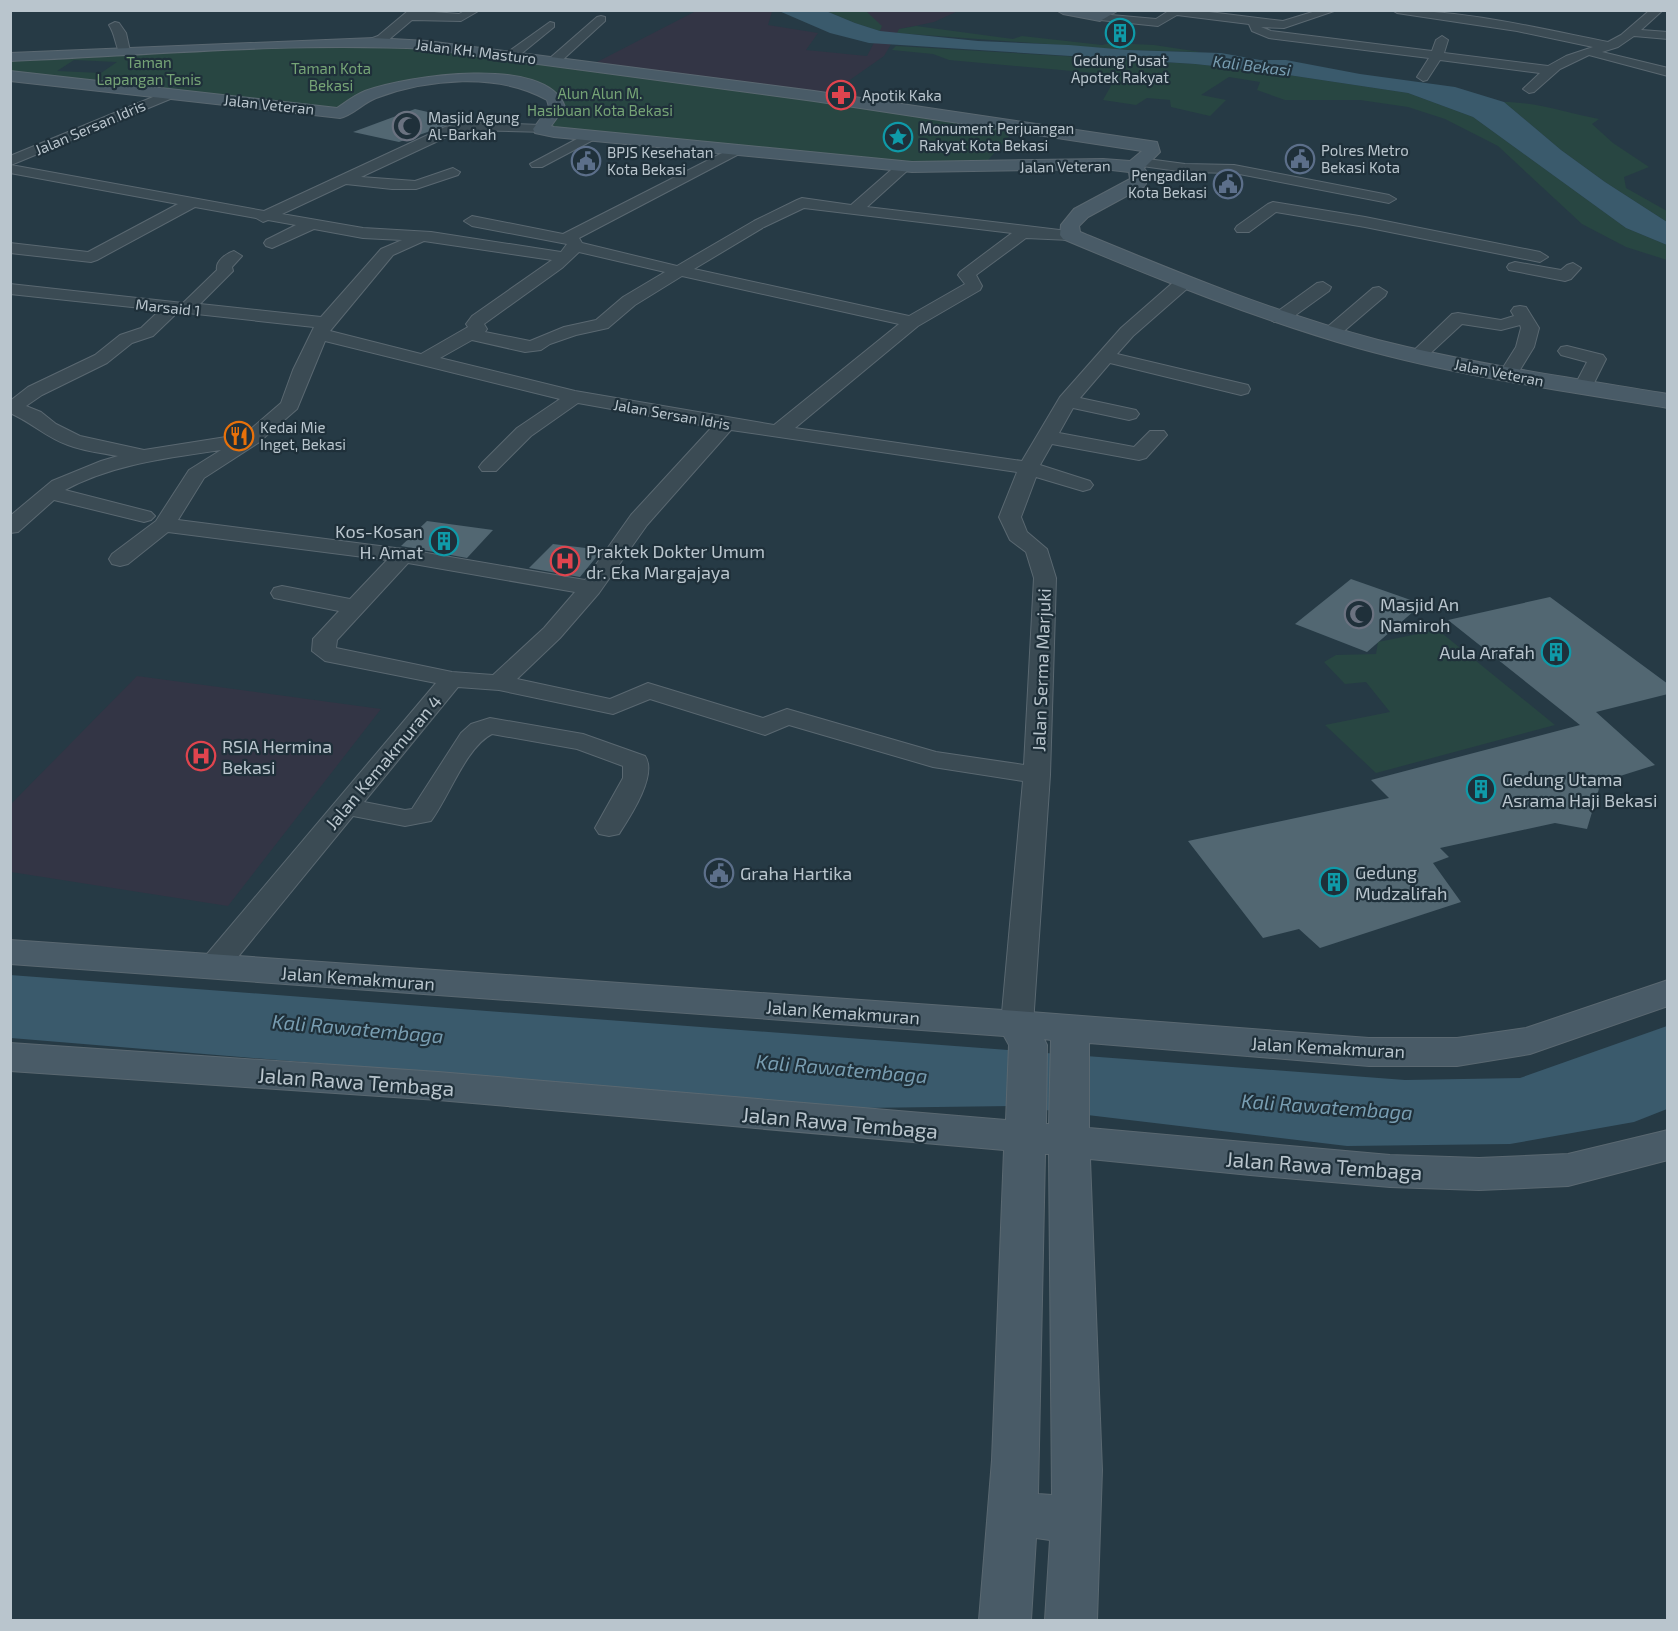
<svg xmlns="http://www.w3.org/2000/svg" width="1678" height="1631" font-family="'Exo 2',sans-serif">
<style>
.medical{fill:#333545}
.green{fill:#284642;fill-rule:evenodd}
.water{fill:#3a5a6c}
.building{fill:#526772}
.lines{fill:none;stroke-linecap:round;stroke-linejoin:round}
.street-casing{stroke:#5a6871;stroke-width:2}
.secondary-casing{stroke:#5a6871;stroke-width:2}
.street{fill:#3b4b54;fill-rule:evenodd}
.secondary{fill:#495b67;fill-rule:evenodd}
.labels{text-anchor:middle;dominant-baseline:central;stroke-width:4.5;stroke-linejoin:round;paint-order:stroke}
.far-street-label{font-size:15px;fill:#b9c5cd;stroke:#1f303a}
.far-poi-label{font-size:15px;fill:#b9c5cd;stroke:#1f303a;text-anchor:start}
.far-park-label{font-size:15px;fill:#76a476;stroke:#1f303a}
.far-water-label{font-size:16px;font-style:italic;fill:#789db1;stroke:#1f303a}
.poi-label{font-size:18px;fill:#b9c5cd;stroke:#1f303a;text-anchor:start}
.street-label{font-size:18px;fill:#b9c5cd;stroke:#1f303a}
.water-label{font-size:20px;font-style:italic;fill:#789db1;stroke:#1f303a}
.near-street-label{font-size:21px;fill:#b9c5cd;stroke:#1f303a}
</style>
<rect width="100%" height="100%" fill="#263a45"/>
<g class="medical">
<path d="M 696,11 L 768,11 L 772,12 L 768,25 L 818,33 L 806,50 L 867,56 L 880,31 L 867,12 L 861,11 L 958,11 L 934,22 L 900,29 L 884,56 L 827,96 L 597,62 Z"/>
<path d="M 137,676 L 381,709 L 228,906 L 11,872 L 11,804 Z"/>
</g>
<g class="green">
<path d="M 826,11 L 861,11 L 867,12 L 882,26 L 880,31 L 855,23 Z"/>
<path d="M 916,26 L 1013,39 L 1022,36 L 1102,45 L 1112,43 L 1154,45 L 1200,52 L 1128,50 L 897,33 L 899,29 Z"/>
<path d="M 390,42 L 1018,126 L 982,167 L 912,167 L 541,129 L 556,107 L 547,92 L 471,79 L 394,87 L 340,113 L 11,76 L 11,57 ZM 74,60 L 117,62 L 101,73 L 57,71 Z"/>
<path d="M 896,46 L 1195,64 L 1269,72 L 1408,93 L 1473,117 L 1626,228 L 1667,245 L 1667,260 L 1626,247 L 1582,224 L 1498,146 L 1445,119 L 1408,107 L 1360,100 L 1285,100 L 1257,90 L 1260,82 L 1229,77 L 1201,95 L 1226,100 L 1210,116 L 1171,107 L 1170,100 L 1147,98 L 1136,105 L 1103,100 L 1117,75 L 949,60 L 933,54 L 892,50 Z"/>
<path d="M 1504,102 C 1536,102 1567,113 1599,119 L 1592,124 L 1613,143 L 1649,167 L 1624,177 L 1626,188 L 1667,211 L 1667,222 L 1605,182 L 1561,150 Z"/>
<path d="M 1438,630 L 1555,725 L 1376,773 L 1325,725 L 1390,712 L 1366,682 L 1345,684 L 1324,662 L 1336,655 L 1376,654 L 1378,642 Z"/>
</g>
<g class="water">
<path d="M 779,11 L 826,11 L 855,23 L 880,31 L 978,41 L 1069,45 L 1128,50 L 1221,53 L 1260,60 L 1286,60 L 1360,74 L 1455,87 L 1504,102 L 1561,150 L 1605,182 L 1667,222 L 1667,245 L 1626,228 L 1473,117 L 1408,93 L 1269,72 L 1195,64 L 869,43 L 830,33 Z"/>
<path d="M 10,975 L 1405,1080 L 1520,1078 L 1667,1026 L 1667,1109 L 1634,1122 L 1510,1144 L 1347,1146 L 1012,1106 L 861,1108 L 11,1038 Z"/>
</g>
<g class="building">
<path d="M 415,109 L 462,120 L 399,142 L 353,132 Z"/>
<path d="M 427,521 L 493,530 L 467,558 L 401,546 Z"/>
<path d="M 553,544 L 602,550 L 580,577 L 529,568 Z"/>
<path d="M 1351,579 L 1422,604 L 1367,652 L 1295,624 Z"/>
<path d="M 1550,597 L 1668,684 L 1668,694 L 1596,712 L 1655,765 L 1601,782 L 1587,829 L 1555,823 L 1440,848 L 1449,857 L 1433,863 L 1461,902 L 1320,948 L 1299,929 L 1263,938 L 1188,841 L 1389,798 L 1371,780 L 1580,725 L 1448,620 Z"/>
</g>
<g class="lines">
<g class="street-casing">
<g id="street">
<path d="M 409,10 L 459,14 L 466,10 L 480,10 L 461,21 L 412,20 L 386,42 L 370,45 L 370,39 L 378,36 Z"/>
<path d="M 1170,10 L 1193,10 L 1283,21 L 1319,10 L 1337,10 L 1284,28 L 1261,27 L 1271,31 L 1432,51 L 1436,40 L 1442,36 L 1448,40 L 1444,53 L 1548,66 L 1566,56 L 1593,47 L 1517,31 L 1397,13 L 1392,10 C 1464,10 1537,28 1608,42 L 1621,35 L 1650,10 L 1663,10 L 1641,30 L 1668,32 L 1668,39 L 1634,36 L 1618,47 L 1602,52 L 1668,68 L 1668,76 L 1589,55 L 1560,69 L 1534,92 L 1529,93 L 1523,89 L 1540,73 L 1440,60 L 1427,80 L 1423,81 L 1417,77 L 1429,58 L 1269,38 L 1252,31 L 1249,24 L 1177,15 L 1158,26 L 1100,20 L 1094,17 L 1100,14 L 1156,19 Z"/>
<path d="M 601,16 L 605,17 L 605,21 L 558,64 L 550,64 L 550,58 L 597,17 Z"/>
<path d="M 115,22 L 119,23 L 126,33 L 130,51 L 128,54 L 120,54 C 115,44 115,34 109,25 Z"/>
<path d="M 550,22 L 554,23 L 554,27 L 516,58 L 508,58 L 508,52 Z"/>
<path d="M 170,90 L 175,91 L 176,94 L 175,97 L 11,165 L 264,211 L 445,127 L 466,122 L 541,125 L 548,129 L 546,132 L 466,130 L 455,133 L 361,177 L 415,181 L 453,168 L 460,172 L 458,175 L 416,189 L 392,189 L 346,184 L 282,214 L 363,228 L 431,232 L 561,252 L 567,244 L 472,226 L 464,221 L 472,216 L 563,234 L 734,147 L 741,151 L 739,154 L 579,238 L 582,243 L 677,266 L 754,221 L 797,200 L 802,198 L 851,205 L 899,163 L 904,162 L 911,166 L 909,169 L 867,207 L 1076,232 L 1078,235 L 1076,238 L 1070,240 L 1026,238 L 976,275 L 982,286 L 980,290 L 918,326 L 795,428 L 1022,461 L 1060,397 L 1121,328 L 1177,279 L 1189,279 L 1191,283 L 1189,287 L 1133,336 L 1117,354 L 1248,385 L 1250,389 L 1248,393 L 1241,395 L 1110,363 L 1080,398 L 1136,410 L 1139,414 L 1136,418 L 1129,420 L 1073,408 L 1059,433 L 1134,447 L 1150,431 L 1164,431 L 1167,435 L 1146,458 L 1139,460 L 1052,444 L 1040,465 L 1090,481 L 1093,485 L 1090,489 L 1083,491 L 1036,477 L 1021,517 L 1027,532 L 1047,549 L 1056,578 L 1050,775 L 1033,1024 L 1028,1032 L 1017,1035 L 1006,1032 L 1001,1024 L 1023,781 L 933,767 L 789,725 L 765,735 L 650,699 L 613,714 L 499,690 L 458,687 L 364,802 L 405,810 L 412,809 L 461,733 L 471,724 L 490,718 L 583,734 L 645,756 C 658,775 630,817 619,834 L 609,836 L 599,834 L 595,828 L 623,778 L 623,766 L 577,749 L 492,734 C 466,747 449,797 431,821 L 405,826 L 353,816 L 224,974 L 213,977 L 202,974 L 198,967 L 202,960 L 436,683 L 325,661 L 312,651 L 313,639 L 339,611 L 274,598 L 271,593 L 274,588 L 282,586 L 350,599 L 387,560 L 168,532 L 128,564 L 120,566 L 112,564 L 109,559 L 112,554 L 156,521 L 189,470 L 221,450 C 168,458 113,464 65,490 L 151,512 L 155,516 L 151,520 L 144,522 L 54,500 L 18,532 L 10,533 L 10,516 L 52,481 L 101,461 L 118,456 C 102,453 83,451 68,445 C 47,438 31,422 10,413 L 10,401 L 28,387 L 95,355 L 120,335 L 141,328 L 160,310 L 10,294 L 10,284 L 183,303 L 217,270 C 215,261 227,253 234,251 L 242,256 L 232,267 L 233,271 L 200,304 L 321,317 L 381,249 L 402,240 L 363,238 L 314,229 L 272,248 L 266,246 L 264,243 L 266,240 L 296,225 L 268,220 L 263,222 L 256,218 L 195,207 L 97,260 L 91,262 L 10,253 L 10,243 L 88,252 L 178,204 L 10,173 L 10,156 ZM 804,208 L 1012,233 L 960,272 L 958,275 L 965,284 L 909,316 L 694,269 L 764,227 ZM 424,241 L 552,260 L 472,316 L 466,324 L 468,327 L 421,354 L 330,331 L 393,255 ZM 579,252 L 665,272 L 623,297 L 596,320 L 564,327 L 530,341 L 485,332 L 487,329 L 484,324 L 562,268 ZM 682,276 L 899,324 L 774,425 L 575,391 L 440,358 L 472,340 L 525,352 L 541,350 L 550,344 L 576,335 L 608,328 L 635,305 ZM 178,312 L 314,327 L 293,370 L 281,403 L 245,434 L 144,450 L 80,436 L 56,424 L 41,412 L 26,406 L 42,395 L 107,363 L 132,343 L 153,336 ZM 325,341 L 560,399 L 517,428 L 482,463 L 479,467 L 482,471 L 496,471 L 531,436 L 578,403 L 712,427 L 631,515 L 585,580 L 403,549 L 178,520 L 204,478 L 258,443 L 297,409 ZM 731,430 L 1017,472 L 999,517 L 1010,540 L 1026,552 L 1034,578 L 1024,765 L 936,752 L 787,709 L 763,718 L 648,683 L 610,699 L 517,679 L 560,638 L 599,593 L 647,525 ZM 408,563 L 575,592 L 544,628 L 493,675 L 452,672 L 336,648 L 337,640 Z"/>
<path d="M 590,132 L 597,136 L 595,139 L 542,167 L 532,167 L 530,164 Z"/>
<path d="M 1140,158 L 1185,164 L 1234,165 L 1389,195 L 1396,199 L 1389,203 L 1234,173 L 1185,172 L 1135,165 L 1133,162 L 1135,159 Z"/>
<path d="M 1273,202 L 1365,217 L 1540,252 L 1548,257 L 1540,262 L 1365,227 L 1276,212 L 1249,232 L 1237,232 L 1235,229 L 1237,226 L 1268,204 Z"/>
<path d="M 1515,262 L 1561,270 L 1567,265 L 1573,263 L 1581,268 L 1571,279 L 1565,281 L 1509,270 L 1507,267 L 1509,264 Z"/>
<path d="M 1323,282 L 1331,287 L 1329,291 L 1286,322 L 1274,322 L 1271,318 L 1274,314 L 1317,283 Z"/>
<path d="M 1379,287 L 1387,292 L 1385,296 L 1337,337 L 1325,337 L 1322,333 L 1325,329 L 1373,288 Z"/>
<path d="M 1520,306 L 1526,307 L 1539,328 L 1534,347 L 1515,378 L 1501,378 L 1499,374 L 1516,347 L 1521,328 L 1520,325 L 1501,330 L 1462,324 L 1423,360 L 1411,360 L 1408,356 L 1452,314 L 1458,313 L 1501,320 L 1514,316 L 1511,311 L 1514,307 Z"/>
<path d="M 1567,346 L 1603,355 L 1606,359 L 1590,391 L 1576,391 L 1574,387 L 1587,362 L 1561,355 L 1558,351 L 1561,347 Z"/>
</g>
</g>
<g class="secondary-casing">
<g id="secondary">
<path d="M 1056,10 L 1098,12 L 1119,10 L 1100,21 L 1063,14 Z"/>
<path d="M 374,38 L 427,41 L 814,91 L 1157,142 L 1160,152 L 1144,168 L 1149,175 L 1145,186 L 1088,217 L 1079,226 L 1080,232 C 1177,272 1275,313 1378,340 C 1473,364 1571,378 1668,394 L 1668,408 C 1564,391 1459,376 1358,348 C 1257,319 1160,280 1063,239 L 1060,235 L 1061,225 L 1074,209 L 1130,179 L 1129,172 L 1103,169 L 912,172 L 554,137 L 535,133 L 533,129 L 549,107 L 547,100 C 498,72 427,79 376,98 C 363,103 353,115 340,118 L 10,81 L 10,71 L 337,108 C 346,102 355,95 365,91 C 405,76 547,54 565,107 L 551,126 L 554,127 L 912,162 L 1103,159 L 1130,161 L 1142,151 L 814,101 L 427,49 C 289,42 148,55 10,61 L 10,53 Z"/>
<path d="M 10,940 L 1017,1011 L 1369,1038 L 1457,1038 L 1526,1028 L 1668,980 L 1668,1006 L 1530,1054 L 1457,1066 L 1369,1066 L 1089,1043 L 1089,1128 L 1390,1155 L 1479,1158 L 1568,1154 L 1668,1130 L 1668,1160 L 1568,1186 L 1479,1190 L 1390,1187 L 1250,1175 L 1090,1159 L 1102,1470 L 1097,1620 L 1045,1620 L 1050,1540 L 1036,1538 L 1031,1620 L 979,1620 L 992,1460 L 1004,1150 L 438,1100 L 10,1071 L 10,1043 L 438,1072 L 1006,1120 L 1009,1045 L 1004,1036 L 10,964 ZM 1044,1039 L 1051,1040 L 1049,1124 L 1046,1124 L 1047,1045 ZM 1045,1154 L 1049,1154 L 1052,1495 L 1038,1494 Z"/>
</g>
</g>
<use href="#street" class="street"/>
<use href="#secondary" class="secondary"/>
</g>
<defs>
<g id="building-ring" transform="scale(1.5)"><circle r="9.5" fill="#1f303a" stroke="#0f9aa8" stroke-width="1.5"/><path d="M-4-6H4V6H1V3H-1V6H-4ZM-2.5-4.3h1.7v1.8h-1.7ZM.8-4.3h1.7v1.8H.8ZM-2.5-1h1.7V.8h-1.7ZM.8-1h1.7V.8H.8Z" fill="#0f9aa8"/></g>
<g id="pharmacy-ring" transform="scale(1.5)"><circle r="9.5" fill="#1f303a" stroke="#e0444e" stroke-width="1.5"/><path d="M-2-6h4v4h4v4h-4v4h-4v-4h-4v-4h4Z" fill="#e0444e"/></g>
<g id="mosque-ring" transform="scale(1.5)"><circle r="9.5" fill="#1f303a" stroke="#6b7280" stroke-width="1.5"/><path d="M3.5-4.9A6 6 0 1 0 3.5 4.9A5 5 0 1 1 3.5-4.9Z" fill="#6b7280"/></g>
<g id="sight-ring" transform="scale(1.5)"><circle r="9.5" fill="#1f303a" stroke="#0f9aa8" stroke-width="1.5"/><path d="M0-6L1.8-2.2L6-1.7L2.9 1.2L3.7 5.4L0 3.3L-3.7 5.4L-2.9 1.2L-6-1.7L-1.8-2.2Z" fill="#0f9aa8"/></g>
<g id="civic-ring" transform="scale(1.5)"><circle r="9.5" fill="#1f303a" stroke="#5c6f8a" stroke-width="1.5"/><path d="M-.6-6.5H3V-4.5H.6V-3L4-1V1h2V6H-6V1h2V-1L-.6-3ZM-1.2 2.5V6h2.4V2.5Z" fill="#5c6f8a"/></g>
<g id="restaurant-ring" transform="scale(1.5)"><circle r="9.5" fill="#1f303a" stroke="#e8710a" stroke-width="1.5"/><path d="M-5-6h1v4h1v-4h1v4h1v-4h1v5L-1.5 .5V6h-2V.5L-5-1ZM5-6V6H3V1.5H1.5Q1.5-4 5-6Z" fill="#e8710a"/></g>
<g id="hospital-ring" transform="scale(1.5)"><circle r="9.5" fill="#1f303a" stroke="#e0444e" stroke-width="1.5"/><path d="M-5-5h3v3.5h4V-5h3V5h-3V1.5h-4V5h-3Z" fill="#e0444e"/></g>
</defs>
<g fill-rule="evenodd">
<use href="#building-ring" x="1120" y="33"/>
<use href="#pharmacy-ring" x="841" y="95"/>
<use href="#mosque-ring" x="407" y="126"/>
<use href="#sight-ring" x="898" y="137"/>
<use href="#civic-ring" x="1300" y="159"/>
<use href="#civic-ring" x="586" y="161"/>
<use href="#civic-ring" x="1228" y="184"/>
<use href="#restaurant-ring" x="239" y="436"/>
<use href="#building-ring" x="444" y="541"/>
<use href="#hospital-ring" x="565" y="561"/>
<use href="#mosque-ring" x="1359" y="614"/>
<use href="#building-ring" x="1556" y="652"/>
<use href="#hospital-ring" x="201" y="756"/>
<use href="#building-ring" x="1481" y="789"/>
<use href="#civic-ring" x="719" y="873"/>
<use href="#building-ring" x="1334" y="882"/>
</g>
<g class="labels">
<g class="far-street-label">
<text transform="translate(476 51) rotate(7)">Jalan KH. Masturo</text>
<text transform="translate(269 104) rotate(6)">Jalan Veteran</text>
<text transform="translate(90 127) rotate(-23)">Jalan Sersan Idris</text>
<text transform="translate(1065 166) rotate(-1)">Jalan Veteran</text>
<text transform="translate(168 307) rotate(6)">Marsaid 1</text>
<text transform="translate(1499 372) rotate(11)">Jalan Veteran</text>
<text transform="translate(672 414) rotate(10)">Jalan Sersan Idris</text>
</g>
<g class="far-poi-label">
<text x="1120" y="60" text-anchor="middle">Gedung Pusat<tspan x="1120" dy="17">Apotek Rakyat</tspan></text>
<text x="862" y="95">Apotik Kaka</text>
<text x="428" y="117">Masjid Agung<tspan x="428" dy="17">Al-Barkah</tspan></text>
<text x="919" y="128">Monument Perjuangan<tspan x="919" dy="17">Rakyat Kota Bekasi</tspan></text>
<text x="1321" y="150">Polres Metro<tspan x="1321" dy="17">Bekasi Kota</tspan></text>
<text x="607" y="152">BPJS Kesehatan<tspan x="607" dy="17">Kota Bekasi</tspan></text>
<text x="1207" y="175" text-anchor="end">Pengadilan<tspan x="1207" dy="17">Kota Bekasi</tspan></text>
<text x="260" y="427">Kedai Mie<tspan x="260" dy="17">Inget, Bekasi</tspan></text>
</g>
<g class="far-park-label">
<text x="149" y="62">Taman<tspan x="149" dy="17">Lapangan Tenis</tspan></text>
<text x="331" y="68">Taman Kota<tspan x="331" dy="17">Bekasi</tspan></text>
<text x="600" y="93">Alun Alun M.<tspan x="600" dy="17">Hasibuan Kota Bekasi</tspan></text>
</g>
<g class="far-water-label">
<text transform="translate(1252 65) rotate(7)">Kali Bekasi</text>
</g>
<g class="poi-label">
<text x="423" y="531" text-anchor="end">Kos-Kosan<tspan x="423" dy="21">H. Amat</tspan></text>
<text x="586" y="551">Praktek Dokter Umum<tspan x="586" dy="21">dr. Eka Margajaya</tspan></text>
<text x="1380" y="604">Masjid An<tspan x="1380" dy="21">Namiroh</tspan></text>
<text x="1535" y="652" text-anchor="end">Aula Arafah</text>
<text x="222" y="746">RSIA Hermina<tspan x="222" dy="21">Bekasi</tspan></text>
<text x="1502" y="779">Gedung Utama<tspan x="1502" dy="21">Asrama Haji Bekasi</tspan></text>
<text x="1355" y="872">Gedung<tspan x="1355" dy="21">Mudzalifah</tspan></text>
<text x="740" y="873">Graha Hartika</text>
</g>
<g class="street-label">
<text transform="translate(1041 670) rotate(-88)">Jalan Serma Marjuki</text>
<text transform="translate(383 762) rotate(-50)">Jalan Kemakmuran 4</text>
<text transform="translate(358 978) rotate(4)">Jalan Kemakmuran</text>
<text transform="translate(843 1012) rotate(4)">Jalan Kemakmuran</text>
<text transform="translate(1328 1047) rotate(3)">Jalan Kemakmuran</text>
</g>
<g class="water-label">
<text transform="translate(358 1028) rotate(5)">Kali Rawatembaga</text>
<text transform="translate(842 1068) rotate(5)">Kali Rawatembaga</text>
<text transform="translate(1327 1106) rotate(4)">Kali Rawatembaga</text>
</g>
<g class="near-street-label">
<text transform="translate(356 1081) rotate(4)">Jalan Rawa Tembaga</text>
<text transform="translate(840 1122) rotate(5)">Jalan Rawa Tembaga</text>
<text transform="translate(1324 1165) rotate(4)">Jalan Rawa Tembaga</text>
</g>
</g>
<rect width="1678" height="1631" fill="none" stroke="#b9c5cd" stroke-width="24"/>
</svg>
